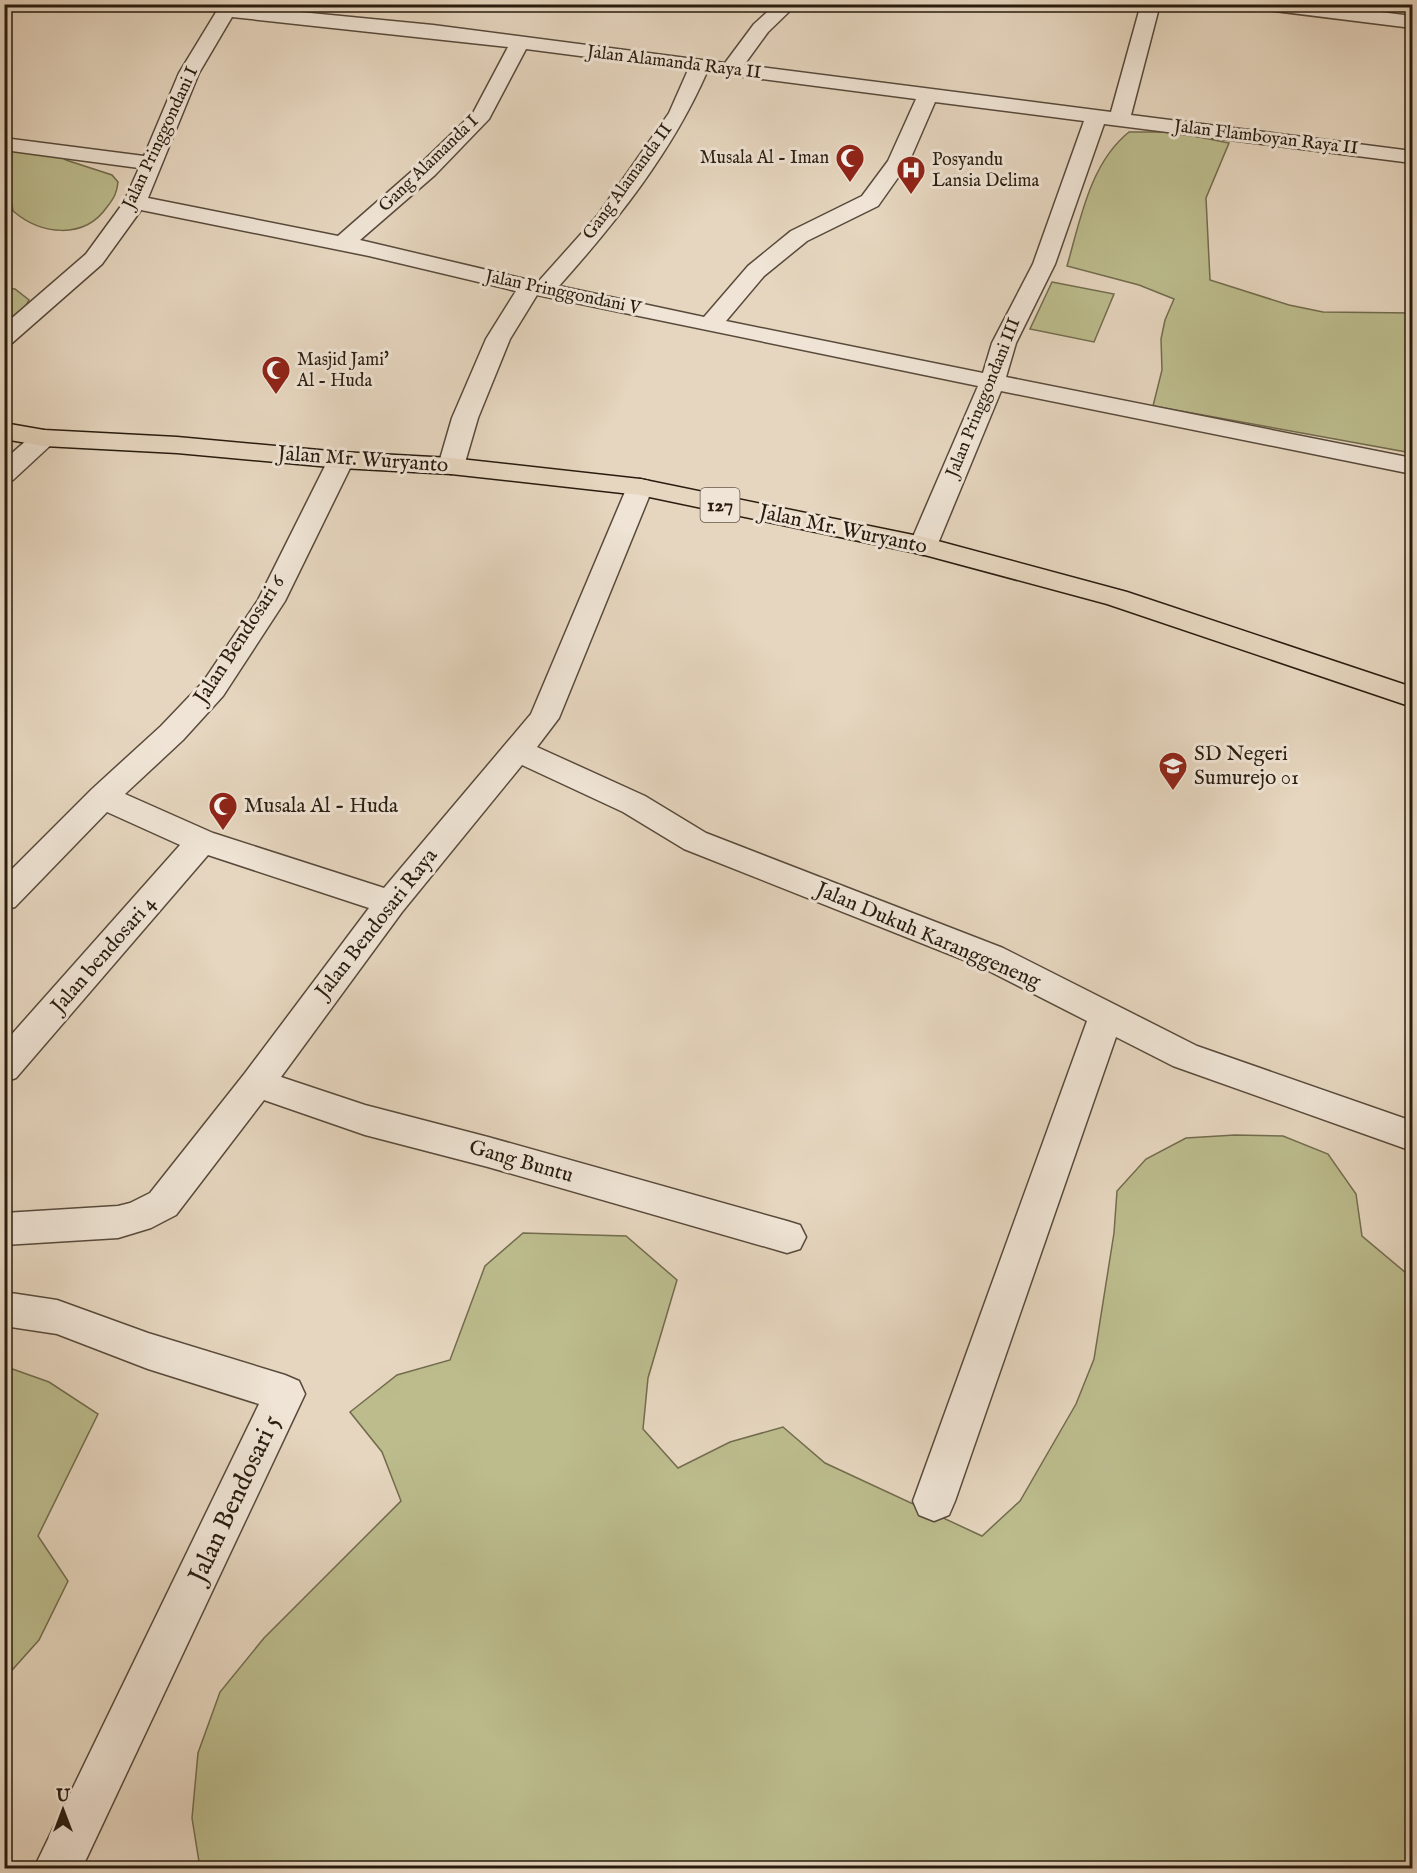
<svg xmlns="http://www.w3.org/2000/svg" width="1417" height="1873" font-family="'IM FELL English',serif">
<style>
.green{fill:#bcbc8d;stroke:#726c4e;stroke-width:1.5}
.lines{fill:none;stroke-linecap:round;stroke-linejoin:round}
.minor-casing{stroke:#584a3b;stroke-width:3}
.major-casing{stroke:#291c0f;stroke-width:3}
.minor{fill:#efe4d5;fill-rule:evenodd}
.major{fill:#e6d6bf;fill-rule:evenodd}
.labels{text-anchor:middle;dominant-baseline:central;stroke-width:6;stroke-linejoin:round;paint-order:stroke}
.far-street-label{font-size:18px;fill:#291c0f;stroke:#efe4d5}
.far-poi-label{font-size:18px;fill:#291c0f;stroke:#efe4d5;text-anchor:start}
.shield{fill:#efe4d5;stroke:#64584a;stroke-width:1.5}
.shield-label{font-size:20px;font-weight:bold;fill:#291c0f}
.street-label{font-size:21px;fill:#291c0f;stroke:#efe4d5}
.poi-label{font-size:21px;fill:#291c0f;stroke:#efe4d5;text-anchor:start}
.near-street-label{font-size:26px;fill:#291c0f;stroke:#efe4d5}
</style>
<rect width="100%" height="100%" fill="#e6d6bf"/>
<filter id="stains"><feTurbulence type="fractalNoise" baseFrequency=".00333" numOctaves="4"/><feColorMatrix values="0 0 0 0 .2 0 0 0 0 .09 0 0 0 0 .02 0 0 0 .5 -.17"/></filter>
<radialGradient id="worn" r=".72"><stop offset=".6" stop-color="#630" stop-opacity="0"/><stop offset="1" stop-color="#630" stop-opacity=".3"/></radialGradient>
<g class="green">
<path d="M 1129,132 L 1174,132 L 1229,143 L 1206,198 L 1210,280 L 1289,305 L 1323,312 L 1412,313 L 1412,453 L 1153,406 L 1162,370 L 1161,339 L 1165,320 L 1174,299 L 1139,285 L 1067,266 C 1080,221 1090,163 1129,132 Z"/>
<path d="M 30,141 L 51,149 L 66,160 L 112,175 L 118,182 C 117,193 114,198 107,207 C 84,240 41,235 13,211 L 10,196 L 5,193 L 5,144 Z"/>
<path d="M 1052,282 L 1114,294 L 1094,342 L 1030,329 Z"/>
<path d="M 4,288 L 15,289 L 29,300 L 24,309 L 5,323 Z"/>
<path d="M 1235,1135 L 1283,1136 L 1328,1154 L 1356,1194 L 1362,1236 L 1412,1278 L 1412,1868 L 200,1868 L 192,1818 L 198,1753 L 220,1692 L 264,1638 L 401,1501 L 382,1452 L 350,1412 L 397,1375 L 450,1360 L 485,1266 L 523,1233 L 626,1236 L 677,1280 L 648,1378 L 643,1429 L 678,1468 L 730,1442 L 783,1427 L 825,1463 L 982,1536 L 1020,1501 L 1076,1404 L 1094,1359 L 1114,1233 L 1117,1191 L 1146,1159 L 1186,1138 Z"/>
<path d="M 4,1366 L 49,1382 L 98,1414 L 38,1536 L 68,1581 L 39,1640 L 5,1678 Z"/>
</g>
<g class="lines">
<g class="minor-casing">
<g id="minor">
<path d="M 221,4 L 240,4 L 239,6 L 433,25 L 725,63 L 754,24 L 776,4 L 797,4 L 768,32 L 744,65 L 1111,112 L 1141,4 L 1160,4 L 1131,115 L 1412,151 L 1412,163 L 1104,124 L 1055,264 L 1016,343 L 1006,377 L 1412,458 L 1412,474 L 1001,391 L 937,546 L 933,552 L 923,555 L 913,552 L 909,546 L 978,386 L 537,295 L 510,339 L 478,418 L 464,466 L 460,471 L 451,474 L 442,471 L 438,466 L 452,418 L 486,339 L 516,291 L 369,256 L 141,210 L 102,264 L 12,343 L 4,345 L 4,325 L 86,254 L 124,202 L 139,168 L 4,150 L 4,138 L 144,156 L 179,73 ZM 232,17 L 508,47 L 473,113 L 419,165 L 338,236 L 148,198 L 199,73 ZM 526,49 L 688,70 L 669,113 L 597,216 L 538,282 L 360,240 L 435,175 L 489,119 ZM 707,72 L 916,99 L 888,161 L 862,196 L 791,231 L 748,266 L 704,317 L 559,286 C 617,221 672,152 707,72 ZM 935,102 L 1084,121 L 1033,264 L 992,343 L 983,373 L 726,321 L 764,276 L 807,241 L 878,206 L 909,162 Z"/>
<path d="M 1258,4 L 1317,4 L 1412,16 L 1412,28 L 1267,10 L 1260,8 Z"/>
<path d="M 44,430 L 53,433 L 57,438 L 53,443 L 13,480 L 4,482 L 4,460 L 35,433 Z"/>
<path d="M 341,452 L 350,455 L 354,460 L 285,601 L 223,696 L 183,740 L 125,794 L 213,833 L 384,888 L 531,714 L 627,487 L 631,481 L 640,479 L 649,481 L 653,487 L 559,718 L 537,747 L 645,796 L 706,833 L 1003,948 L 1197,1046 L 1412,1121 L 1412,1151 L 1173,1066 L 1116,1037 L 955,1501 L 949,1515 L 934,1521 L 919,1515 L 913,1501 L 1087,1021 L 979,966 L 684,849 L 623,812 L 522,765 L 402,912 L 281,1077 L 365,1105 L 488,1137 L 787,1221 L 800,1225 L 806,1237 L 800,1249 L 787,1253 L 488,1167 L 365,1135 L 264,1100 L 176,1215 L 151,1228 L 118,1238 L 4,1245 L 4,1213 L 118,1206 L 130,1203 L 150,1193 L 245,1073 L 369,908 L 208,855 L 16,1078 L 4,1082 L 4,1043 L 180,845 L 107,812 L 15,907 L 4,910 L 4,877 L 92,789 L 161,726 L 203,682 L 258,600 L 328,460 L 332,455 Z"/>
<path d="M 4,1292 L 57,1300 L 148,1333 L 285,1375 L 299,1381 L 305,1394 L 82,1868 L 34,1868 L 259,1404 L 148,1369 L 57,1334 L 4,1326 Z"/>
</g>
</g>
<g class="major-casing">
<path id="major" d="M 4,423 L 44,430 L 177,437 L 341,452 L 451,458 L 640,479 L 923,537 L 1127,592 L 1412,687 L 1412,707 L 1107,604 L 921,554 L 640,495 L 451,474 L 341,468 L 177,453 L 44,446 L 4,439 Z"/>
</g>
<use href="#minor" class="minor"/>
<use href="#major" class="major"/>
</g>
<defs>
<g id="mosque-pin" transform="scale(1.5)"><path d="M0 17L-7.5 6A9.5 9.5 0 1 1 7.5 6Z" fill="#8f2418" stroke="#efe4d5"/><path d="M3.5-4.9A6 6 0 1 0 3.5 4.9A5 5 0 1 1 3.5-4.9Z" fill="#fff"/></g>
<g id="hospital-pin" transform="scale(1.5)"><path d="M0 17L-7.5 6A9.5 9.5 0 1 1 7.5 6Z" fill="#8f2418" stroke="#efe4d5"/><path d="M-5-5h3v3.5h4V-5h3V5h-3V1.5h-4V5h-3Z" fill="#fff"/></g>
<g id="school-pin" transform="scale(1.5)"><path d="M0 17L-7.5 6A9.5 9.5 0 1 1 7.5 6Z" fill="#8f2418" stroke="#efe4d5"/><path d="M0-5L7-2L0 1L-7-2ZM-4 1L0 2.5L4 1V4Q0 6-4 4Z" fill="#fff"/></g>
</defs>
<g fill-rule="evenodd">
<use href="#mosque-pin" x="850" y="158"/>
<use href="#hospital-pin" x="911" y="170"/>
<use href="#mosque-pin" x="276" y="370"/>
<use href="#school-pin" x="1173" y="766"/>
<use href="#mosque-pin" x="223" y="806"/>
</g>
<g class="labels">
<g class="far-street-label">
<text transform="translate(674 63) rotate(7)">Jalan Alamanda Raya II</text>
<text transform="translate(161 138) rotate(-65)">Jalan Pringgondani I</text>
<text transform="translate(1266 138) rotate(7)">Jalan Flamboyan Raya II</text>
<text transform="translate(429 164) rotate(-44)">Gang Alamanda I</text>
<text transform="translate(628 182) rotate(-54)">Gang Alamanda II</text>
<text transform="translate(563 293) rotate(12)">Jalan Pringgondani V</text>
<text transform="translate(984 398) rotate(-68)">Jalan Pringgondani III</text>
</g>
<g class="far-poi-label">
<text x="829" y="158" text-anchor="end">Musala Al - Iman</text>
<text x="932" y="160">Posyandu<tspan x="932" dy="21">Lansia Delima</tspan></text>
<text x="297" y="360">Masjid Jami'<tspan x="297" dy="21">Al - Huda</tspan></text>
</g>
<rect class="shield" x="700.5" y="488" width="39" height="34" rx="4.5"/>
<g class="shield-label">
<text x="720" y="505">127</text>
</g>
<g class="street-label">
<text transform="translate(363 460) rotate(4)">Jalan Mr. Wuryanto</text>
<text transform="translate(843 530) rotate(12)">Jalan Mr. Wuryanto</text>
<text transform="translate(240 640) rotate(-57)">Jalan Bendosari 6</text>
<text transform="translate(377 924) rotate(-52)">Jalan Bendosari Raya</text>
<text transform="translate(928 936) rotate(23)">Jalan Dukuh Karanggeneng</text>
<text transform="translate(104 955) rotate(-49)">Jalan bendosari 4</text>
<text transform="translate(521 1162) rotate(16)">Gang Buntu</text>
</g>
<g class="poi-label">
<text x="1194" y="754">SD Negeri<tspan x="1194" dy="24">Sumurejo 01</tspan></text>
<text x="244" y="806">Musala Al - Huda</text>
</g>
<g class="near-street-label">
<text transform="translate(235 1499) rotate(-65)">Jalan Bendosari 5</text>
</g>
</g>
<rect width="1417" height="1873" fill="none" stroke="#e6d6bf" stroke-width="24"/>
<rect x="6" y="6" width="1405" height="1861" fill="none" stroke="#291c0f" stroke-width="3"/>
<rect x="12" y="12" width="1393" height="1849" fill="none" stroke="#291c0f" stroke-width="1.5"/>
<g transform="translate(63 1810)" stroke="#efe4d5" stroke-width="4.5" paint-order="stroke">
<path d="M0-4.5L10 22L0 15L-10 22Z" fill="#291c0f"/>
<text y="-9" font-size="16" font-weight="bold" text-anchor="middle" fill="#291c0f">U</text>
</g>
<rect width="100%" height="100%" filter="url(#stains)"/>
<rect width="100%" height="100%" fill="url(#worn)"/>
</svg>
